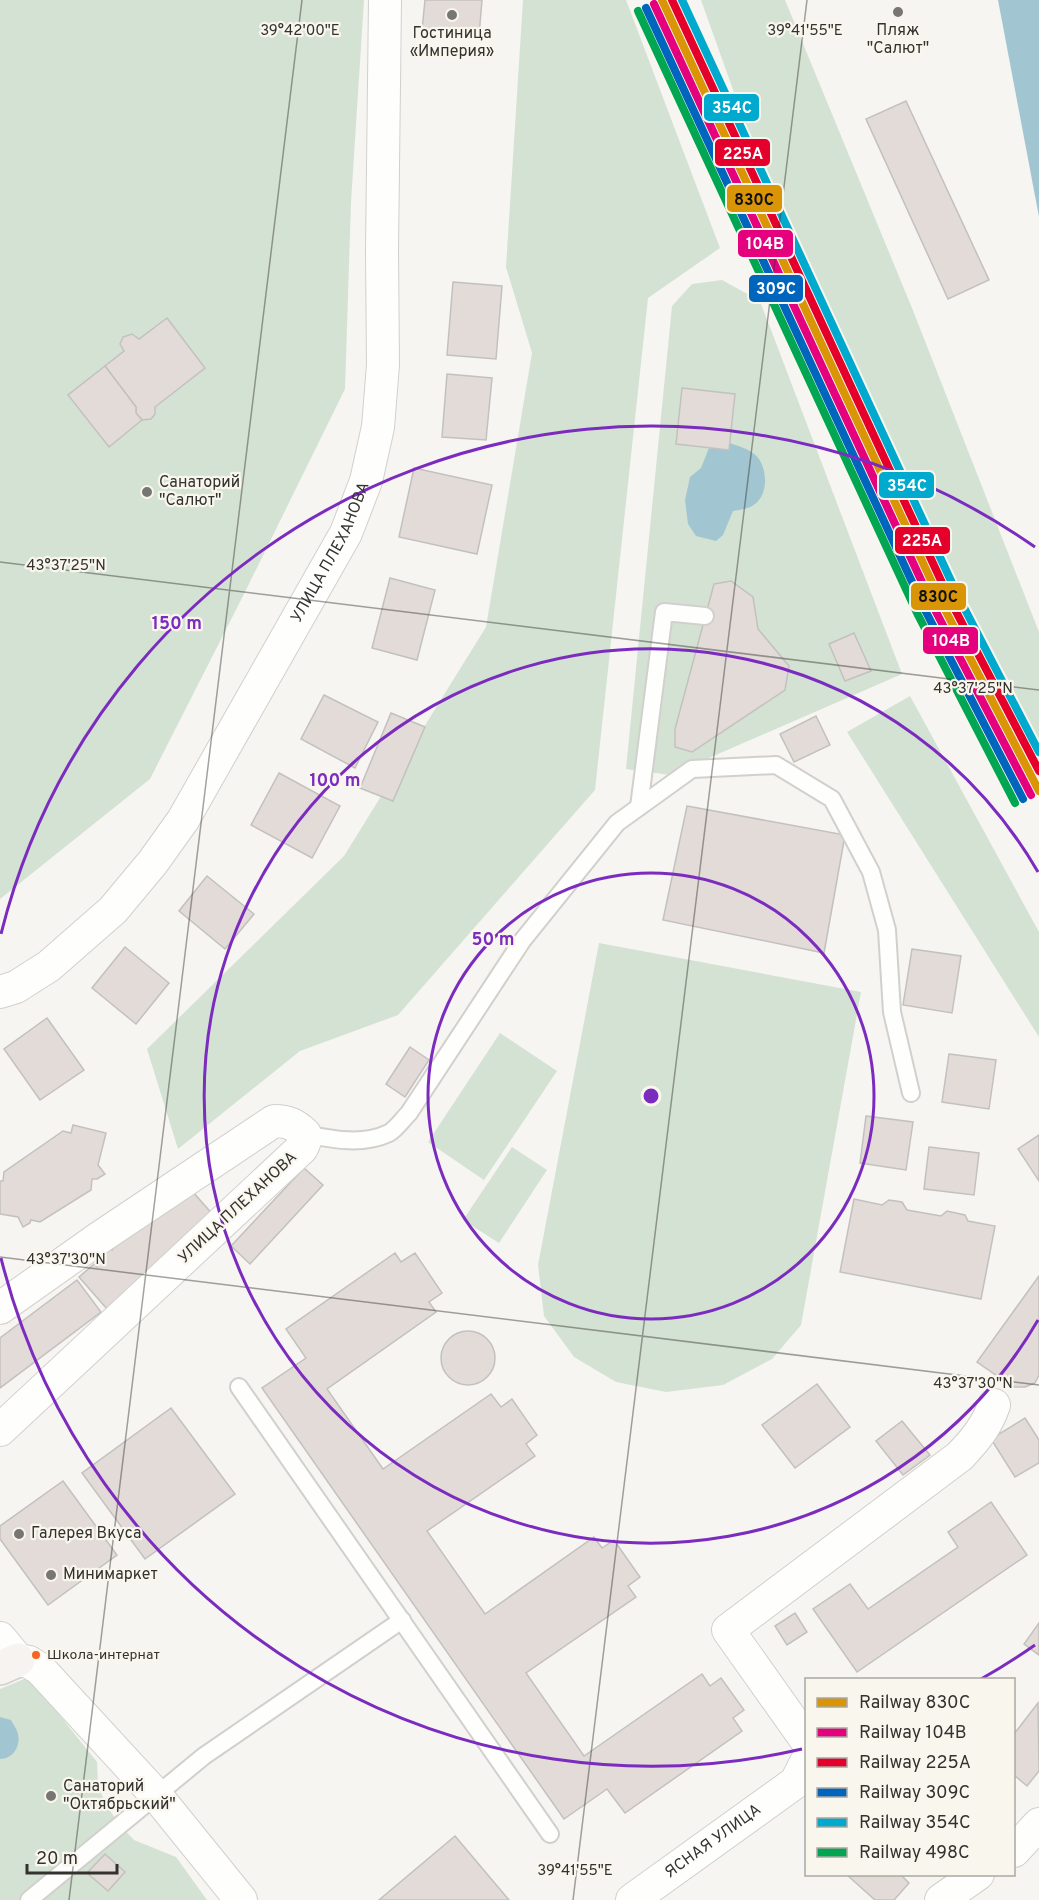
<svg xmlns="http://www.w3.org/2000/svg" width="1039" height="1900" font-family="Overpass,sans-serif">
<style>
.green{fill:#d4e2d3}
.water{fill:#a1c6d1}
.building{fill:#e2dbd8;stroke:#c3c1bf;stroke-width:1.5}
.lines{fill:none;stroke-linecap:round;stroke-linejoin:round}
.lane-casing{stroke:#d1d0cd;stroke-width:20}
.street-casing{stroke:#d1d0cd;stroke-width:34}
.secondary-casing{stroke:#d1d0cd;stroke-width:36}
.lane{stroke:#fefefd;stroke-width:16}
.street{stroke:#fefefd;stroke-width:32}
.secondary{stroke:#f6f3f1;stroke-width:33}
.rail-1-casing{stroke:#f9f6ee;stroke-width:12}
.rail-2-casing{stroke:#f9f6ee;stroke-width:12}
.rail-3-casing{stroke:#f9f6ee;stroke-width:12}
.rail-4-casing{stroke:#f9f6ee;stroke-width:12}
.rail-5-casing{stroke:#f9f6ee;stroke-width:12}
.rail-6-casing{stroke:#f9f6ee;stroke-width:12}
.rail-1{stroke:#da9507;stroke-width:8}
.rail-2{stroke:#e5007d;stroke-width:8}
.rail-3{stroke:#e4002b;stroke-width:8}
.rail-4{stroke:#0065bd;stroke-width:8}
.rail-5{stroke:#00a9ce;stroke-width:8}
.rail-6{stroke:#00a651;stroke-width:8}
.ticks{fill:none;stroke:#33322f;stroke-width:1.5;stroke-opacity:0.45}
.ring{fill:none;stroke:#7b2cbf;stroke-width:3}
.poi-dot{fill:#777673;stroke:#f9f6ee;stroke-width:2}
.bus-dot{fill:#f26522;stroke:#f9f6ee;stroke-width:2}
.labels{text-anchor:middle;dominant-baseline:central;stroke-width:4.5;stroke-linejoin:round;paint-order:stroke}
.bus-label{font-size:14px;fill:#33322f;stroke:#f9f6ee;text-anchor:start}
.poi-label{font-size:16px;fill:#33322f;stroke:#f9f6ee;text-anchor:start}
.street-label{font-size:16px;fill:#33322f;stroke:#f9f6ee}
.ticks-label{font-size:15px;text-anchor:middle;fill:#33322f;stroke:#f9f6ee;stroke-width:4.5;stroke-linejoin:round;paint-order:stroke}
.centre{fill:#7b2cbf;stroke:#f9f6ee;stroke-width:3}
.ring-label{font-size:18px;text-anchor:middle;font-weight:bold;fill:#7b2cbf;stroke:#f9f6ee;stroke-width:4.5;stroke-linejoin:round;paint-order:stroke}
.line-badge{stroke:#f9f6ee;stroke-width:2}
.badge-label{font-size:16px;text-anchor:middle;font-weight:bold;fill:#fff}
.pale-badge-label{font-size:16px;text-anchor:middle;font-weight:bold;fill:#111}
</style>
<rect width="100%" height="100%" fill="#f6f5f1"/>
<g class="green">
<path d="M 0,0 L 364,0 L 351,202 L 345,389 L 243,596 L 150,779 L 0,899 Z"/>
<path d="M 523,0 L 626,0 L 720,248 L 648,298 L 595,790 L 398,1015 L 300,1051 L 178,1149 L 147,1049 L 344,856 L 486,627 L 532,353 L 506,267 Z"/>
<path d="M 701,0 L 785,0 L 912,308 L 1039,632 L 1039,760 L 1002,694 L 761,168 Z"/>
<path d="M 722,280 L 760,301 L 902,674 L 670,775 L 626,769 L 672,306 L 692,284 Z"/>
<path d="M 910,696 L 1039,932 L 1039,1037 L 847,732 Z"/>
<path d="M 599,943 L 861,992 L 801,1325 L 772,1359 L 723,1385 L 666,1392 L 616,1382 L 574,1357 L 544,1316 L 538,1265 Z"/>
<path d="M 500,1033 L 557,1071 L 484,1180 L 428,1142 Z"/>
<path d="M 512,1147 L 547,1170 L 499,1243 L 463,1220 Z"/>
<path d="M 29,1677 L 97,1762 L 98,1786 L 107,1806 L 119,1824 L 134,1840 L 176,1857 L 207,1900 L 0,1900 L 0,1689 Z"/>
</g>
<g class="water">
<path d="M 998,0 L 1039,0 L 1039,217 Z"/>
<path d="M 729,443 C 739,446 753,450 759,459 C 768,473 768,497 752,506 C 747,509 739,510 733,511 L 723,535 L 716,541 L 696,536 L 688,524 L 685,500 L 690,477 L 701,468 L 709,448 L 728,450 Z"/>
<path d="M 0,1717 L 11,1720 C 13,1724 17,1729 18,1734 C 21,1746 13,1759 0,1759 Z"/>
</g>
<g class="building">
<path d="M 425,0 L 482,0 L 479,36 L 422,30 Z"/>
<path d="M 906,101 L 989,280 L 948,299 L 866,119 Z"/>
<path d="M 453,282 L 502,286 L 496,359 L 447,355 Z"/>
<path d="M 167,318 L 205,368 L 155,407 L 155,414 L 151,419 L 142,420 L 136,413 L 136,407 L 105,366 L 124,351 L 120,344 L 123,337 L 132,334 L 139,339 Z"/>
<path d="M 105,366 L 136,407 L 136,413 L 142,420 L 109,447 L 68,395 Z"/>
<path d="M 447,374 L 492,378 L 486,440 L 442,437 Z"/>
<path d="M 682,388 L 735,394 L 729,450 L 676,444 Z"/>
<path d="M 414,468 L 492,485 L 477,554 L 399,537 Z"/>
<path d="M 390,578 L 435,590 L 417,660 L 372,648 Z"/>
<path d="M 731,581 L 753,597 L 758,629 L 789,666 L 785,690 L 692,752 L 675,747 L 675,729 L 714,584 Z"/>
<path d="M 854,633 L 871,671 L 845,681 L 829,644 Z"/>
<path d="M 324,695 L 378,722 L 355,768 L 301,739 Z"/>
<path d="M 391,713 L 425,727 L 393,801 L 360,788 Z"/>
<path d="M 816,716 L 830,745 L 794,762 L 780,734 Z"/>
<path d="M 279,773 L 340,806 L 312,858 L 251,825 Z"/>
<path d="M 687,806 L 845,835 L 824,953 L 663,920 Z"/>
<path d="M 207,876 L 254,914 L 225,949 L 179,911 Z"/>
<path d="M 125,947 L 169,983 L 136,1024 L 92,988 Z"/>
<path d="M 912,949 L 961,956 L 952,1013 L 903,1005 Z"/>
<path d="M 47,1018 L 84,1070 L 40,1100 L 4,1049 Z"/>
<path d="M 410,1047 L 429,1060 L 405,1097 L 386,1084 Z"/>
<path d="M 949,1054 L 996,1060 L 989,1109 L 942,1102 Z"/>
<path d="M 866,1116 L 913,1122 L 906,1170 L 860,1163 Z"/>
<path d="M 73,1125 L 106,1133 L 98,1165 L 105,1174 L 97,1179 L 92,1179 L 91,1190 L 40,1222 L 31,1220 L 30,1223 L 23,1227 L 18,1217 L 0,1214 L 0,1181 L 3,1181 L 4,1172 L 63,1131 L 71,1133 Z"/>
<path d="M 1039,1135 L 1039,1181 L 1018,1149 Z"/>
<path d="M 929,1147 L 979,1153 L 974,1195 L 924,1189 Z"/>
<path d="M 304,1168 L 323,1185 L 250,1264 L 231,1246 Z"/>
<path d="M 186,1184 L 214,1216 L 107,1309 L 79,1277 L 94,1264 L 97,1267 L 109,1247 L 112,1250 L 126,1231 Z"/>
<path d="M 854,1199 L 882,1205 L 889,1200 L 902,1202 L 907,1210 L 941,1216 L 947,1211 L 965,1215 L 968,1221 L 995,1226 L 981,1299 L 840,1272 Z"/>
<path d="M 395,1253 L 401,1262 L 415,1253 L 442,1293 L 429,1302 L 436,1312 L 327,1389 L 383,1469 L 491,1394 L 501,1407 L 512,1399 L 537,1435 L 526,1444 L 535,1456 L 427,1531 L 485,1614 L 594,1537 L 602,1548 L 614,1540 L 640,1577 L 628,1586 L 636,1597 L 526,1673 L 584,1756 L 702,1674 L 710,1686 L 721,1678 L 744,1710 L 733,1718 L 742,1731 L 625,1813 L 607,1789 L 564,1819 L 262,1388 L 306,1358 L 286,1329 Z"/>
<path d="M 1039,1276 L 1039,1375 L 1035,1383 L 1025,1387 L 1013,1387 L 977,1362 Z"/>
<path d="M 77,1280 L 101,1312 L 0,1388 L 0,1338 Z"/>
<circle cx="468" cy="1358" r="27"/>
<path d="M 817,1384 L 850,1427 L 795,1468 L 762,1425 Z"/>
<path d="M 171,1408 L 235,1494 L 145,1559 L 82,1473 Z"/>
<path d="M 1025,1418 L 1039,1440 L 1039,1463 L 1015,1477 L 991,1439 Z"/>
<path d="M 902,1421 L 930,1455 L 903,1475 L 876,1441 Z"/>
<path d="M 63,1481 L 117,1555 L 48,1605 L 0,1539 L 0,1526 Z"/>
<path d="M 991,1502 L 1027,1555 L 857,1672 L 813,1609 L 850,1584 L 868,1609 L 958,1547 L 948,1532 Z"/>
<path d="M 795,1613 L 807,1632 L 787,1645 L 775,1626 Z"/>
<path d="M 1039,1623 L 1039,1655 L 1024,1644 Z"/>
<path d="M 1038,1703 L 1039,1771 L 1027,1786 L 1014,1775 L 1014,1734 Z"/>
<path d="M 455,1836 L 509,1900 L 379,1900 Z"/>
<path d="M 105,1854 L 125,1872 L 108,1891 L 87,1873 Z"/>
<path d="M 846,1874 L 900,1874 L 909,1883 L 894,1900 L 875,1900 Z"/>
</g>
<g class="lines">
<g class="lane-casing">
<g id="lane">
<path d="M 639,807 L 664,612 L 705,616"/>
<path d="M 305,1134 C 331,1139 362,1146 389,1133 C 396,1129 403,1119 409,1113 L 522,941 L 617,823 L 692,769 L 776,765 L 832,799 L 871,872 L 887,930 L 892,1012 L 911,1093"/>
<path d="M 239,1387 L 550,1834"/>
<path d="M 29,1900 L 204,1756 L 402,1620"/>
</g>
</g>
<g class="street-casing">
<g id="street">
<path id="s1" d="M 0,992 L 16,987 L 49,966 L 113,910 L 153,862 L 183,820 L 346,533 L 366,481 L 378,427 L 383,365 L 382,251 L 385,0"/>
<path d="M 0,1308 L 99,1238 L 274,1121 C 287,1121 295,1124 305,1134 L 305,1141 L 302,1148 L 0,1430"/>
<path d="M 0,1638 L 18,1660 L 29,1662 L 40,1669 L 156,1795 L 241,1900"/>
<path d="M 806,1740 L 728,1630 L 960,1456 C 975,1440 987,1426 994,1405"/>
<path d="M 1014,1851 L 1039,1824"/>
<path id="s2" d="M 632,1900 L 796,1782 L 806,1762"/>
<path d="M 941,1900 L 978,1874"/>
</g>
</g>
<g class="secondary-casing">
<path id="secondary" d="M 0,1668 L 18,1660"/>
</g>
<use href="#lane" class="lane"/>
<use href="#street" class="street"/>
<use href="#secondary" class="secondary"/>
<g class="rail-1-casing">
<path id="rail-1" d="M 662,0 L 942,604 L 1039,791"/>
</g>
<g class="rail-2-casing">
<path id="rail-2" d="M 654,4 L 934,608 L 1031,795"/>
</g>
<g class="rail-3-casing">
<path id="rail-3" d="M 672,0 L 950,600 L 1039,771"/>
</g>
<g class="rail-4-casing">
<path id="rail-4" d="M 646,8 L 926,612 L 1023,799"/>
</g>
<g class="rail-5-casing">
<path id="rail-5" d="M 682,0 L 958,596 L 1039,752"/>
</g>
<g class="rail-6-casing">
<path id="rail-6" d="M 638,11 L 918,615 L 1015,803"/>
</g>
<use href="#rail-1" class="rail-1"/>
<use href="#rail-2" class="rail-2"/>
<use href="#rail-3" class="rail-3"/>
<use href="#rail-4" class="rail-4"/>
<use href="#rail-5" class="rail-5"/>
<use href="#rail-6" class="rail-6"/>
</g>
<path class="ticks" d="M 0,562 L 1039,690M 0,1257 L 1039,1385M 69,1900 L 302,0M 573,1900 L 807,0"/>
<g class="ring">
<circle cx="651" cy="1096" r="223"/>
<path d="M1038 1320A447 447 0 1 1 1038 872"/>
<path d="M1035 1645A670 670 0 0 1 981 1679M802 1749A670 670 0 0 1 1 1258M1 934A670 670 0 0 1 1035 547"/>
</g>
<g class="poi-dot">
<circle cx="898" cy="12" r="6"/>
<circle cx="452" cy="15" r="6"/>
<circle cx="147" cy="492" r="6"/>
<circle cx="19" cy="1534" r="6"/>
<circle cx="51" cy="1575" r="6"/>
<circle cx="51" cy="1796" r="6"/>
</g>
<circle class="bus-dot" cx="36" cy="1655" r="5"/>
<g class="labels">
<g class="bus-label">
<text x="47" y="1655">Школа-интернат</text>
</g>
<g class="poi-label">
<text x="898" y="31" text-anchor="middle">Пляж<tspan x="898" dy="18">"Салют"</tspan></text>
<text x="452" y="34" text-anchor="middle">Гостиница<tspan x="452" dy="18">«Империя»</tspan></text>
<text x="159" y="483">Санаторий<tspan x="159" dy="18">"Салют"</tspan></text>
<text x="31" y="1534">Галерея Вкуса</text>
<text x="63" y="1575">Минимаркет</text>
<text x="63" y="1787">Санаторий<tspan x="63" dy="18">"Октябрьский"</tspan></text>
</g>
<g class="street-label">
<text stroke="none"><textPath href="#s1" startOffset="561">УЛИЦА ПЛЕХАНОВА</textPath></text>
<text transform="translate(238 1208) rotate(-43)">УЛИЦА ПЛЕХАНОВА</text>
<text stroke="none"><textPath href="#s2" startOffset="100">ЯСНАЯ УЛИЦА</textPath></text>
</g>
</g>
<g class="ticks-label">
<text x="300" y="35">39°42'00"E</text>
<text x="805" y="35">39°41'55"E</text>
<text x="66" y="570">43°37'25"N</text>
<text x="973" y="693">43°37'25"N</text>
<text x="66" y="1264">43°37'30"N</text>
<text x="973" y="1388">43°37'30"N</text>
<text x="575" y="1875">39°41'55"E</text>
</g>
<circle cx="651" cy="1096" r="9" class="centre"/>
<g class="ring-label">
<text x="177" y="629">150 m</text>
<text x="335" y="786">100 m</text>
<text x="493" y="945">50 m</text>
</g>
<g class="line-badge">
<rect x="703" y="93" width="57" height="29" rx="6" fill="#00a9ce"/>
<rect x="714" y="138" width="57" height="29" rx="6" fill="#e4002b"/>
<rect x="726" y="184" width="57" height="29" rx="6" fill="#da9507"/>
<rect x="737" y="229" width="57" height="29" rx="6" fill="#e5007d"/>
<rect x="748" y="274" width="56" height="29" rx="6" fill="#0065bd"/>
<rect x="878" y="471" width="57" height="28" rx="6" fill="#00a9ce"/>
<rect x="894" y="526" width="57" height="29" rx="6" fill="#e4002b"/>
<rect x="910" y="582" width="57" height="29" rx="6" fill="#da9507"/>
<rect x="922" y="626" width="57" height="29" rx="6" fill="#e5007d"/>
</g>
<g class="badge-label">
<text x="732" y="113">354С</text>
<text x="743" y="159">225А</text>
<text x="765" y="249">104В</text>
<text x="776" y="294">309С</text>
<text x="907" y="491">354С</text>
<text x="922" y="546">225А</text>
<text x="951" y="646">104В</text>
</g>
<g class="pale-badge-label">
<text x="754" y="205">830С</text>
<text x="938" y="602">830С</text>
</g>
<rect x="805" y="1678" width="210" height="198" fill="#f9f6ee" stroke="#aaa8a2" stroke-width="1.5"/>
<rect x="817" y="1698" width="30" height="9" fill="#da9507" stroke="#aaa8a2" stroke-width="1.5"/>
<text x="859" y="1708" font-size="18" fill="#33322f">Railway 830С</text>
<rect x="817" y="1728" width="30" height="9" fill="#e5007d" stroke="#aaa8a2" stroke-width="1.5"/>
<text x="859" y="1738" font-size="18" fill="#33322f">Railway 104В</text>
<rect x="817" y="1758" width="30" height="9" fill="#e4002b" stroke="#aaa8a2" stroke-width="1.5"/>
<text x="859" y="1768" font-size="18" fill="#33322f">Railway 225А</text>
<rect x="817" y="1788" width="30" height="9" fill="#0065bd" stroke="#aaa8a2" stroke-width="1.5"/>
<text x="859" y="1798" font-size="18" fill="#33322f">Railway 309С</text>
<rect x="817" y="1818" width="30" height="9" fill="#00a9ce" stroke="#aaa8a2" stroke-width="1.5"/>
<text x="859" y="1828" font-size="18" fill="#33322f">Railway 354С</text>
<rect x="817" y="1848" width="30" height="9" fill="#00a651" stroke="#aaa8a2" stroke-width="1.5"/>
<text x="859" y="1858" font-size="18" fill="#33322f">Railway 498С</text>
<path d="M27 1864v9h90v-9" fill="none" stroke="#33322f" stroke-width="3"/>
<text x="36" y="1864" font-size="18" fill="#33322f" stroke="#f9f6ee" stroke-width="4.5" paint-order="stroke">20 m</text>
</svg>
